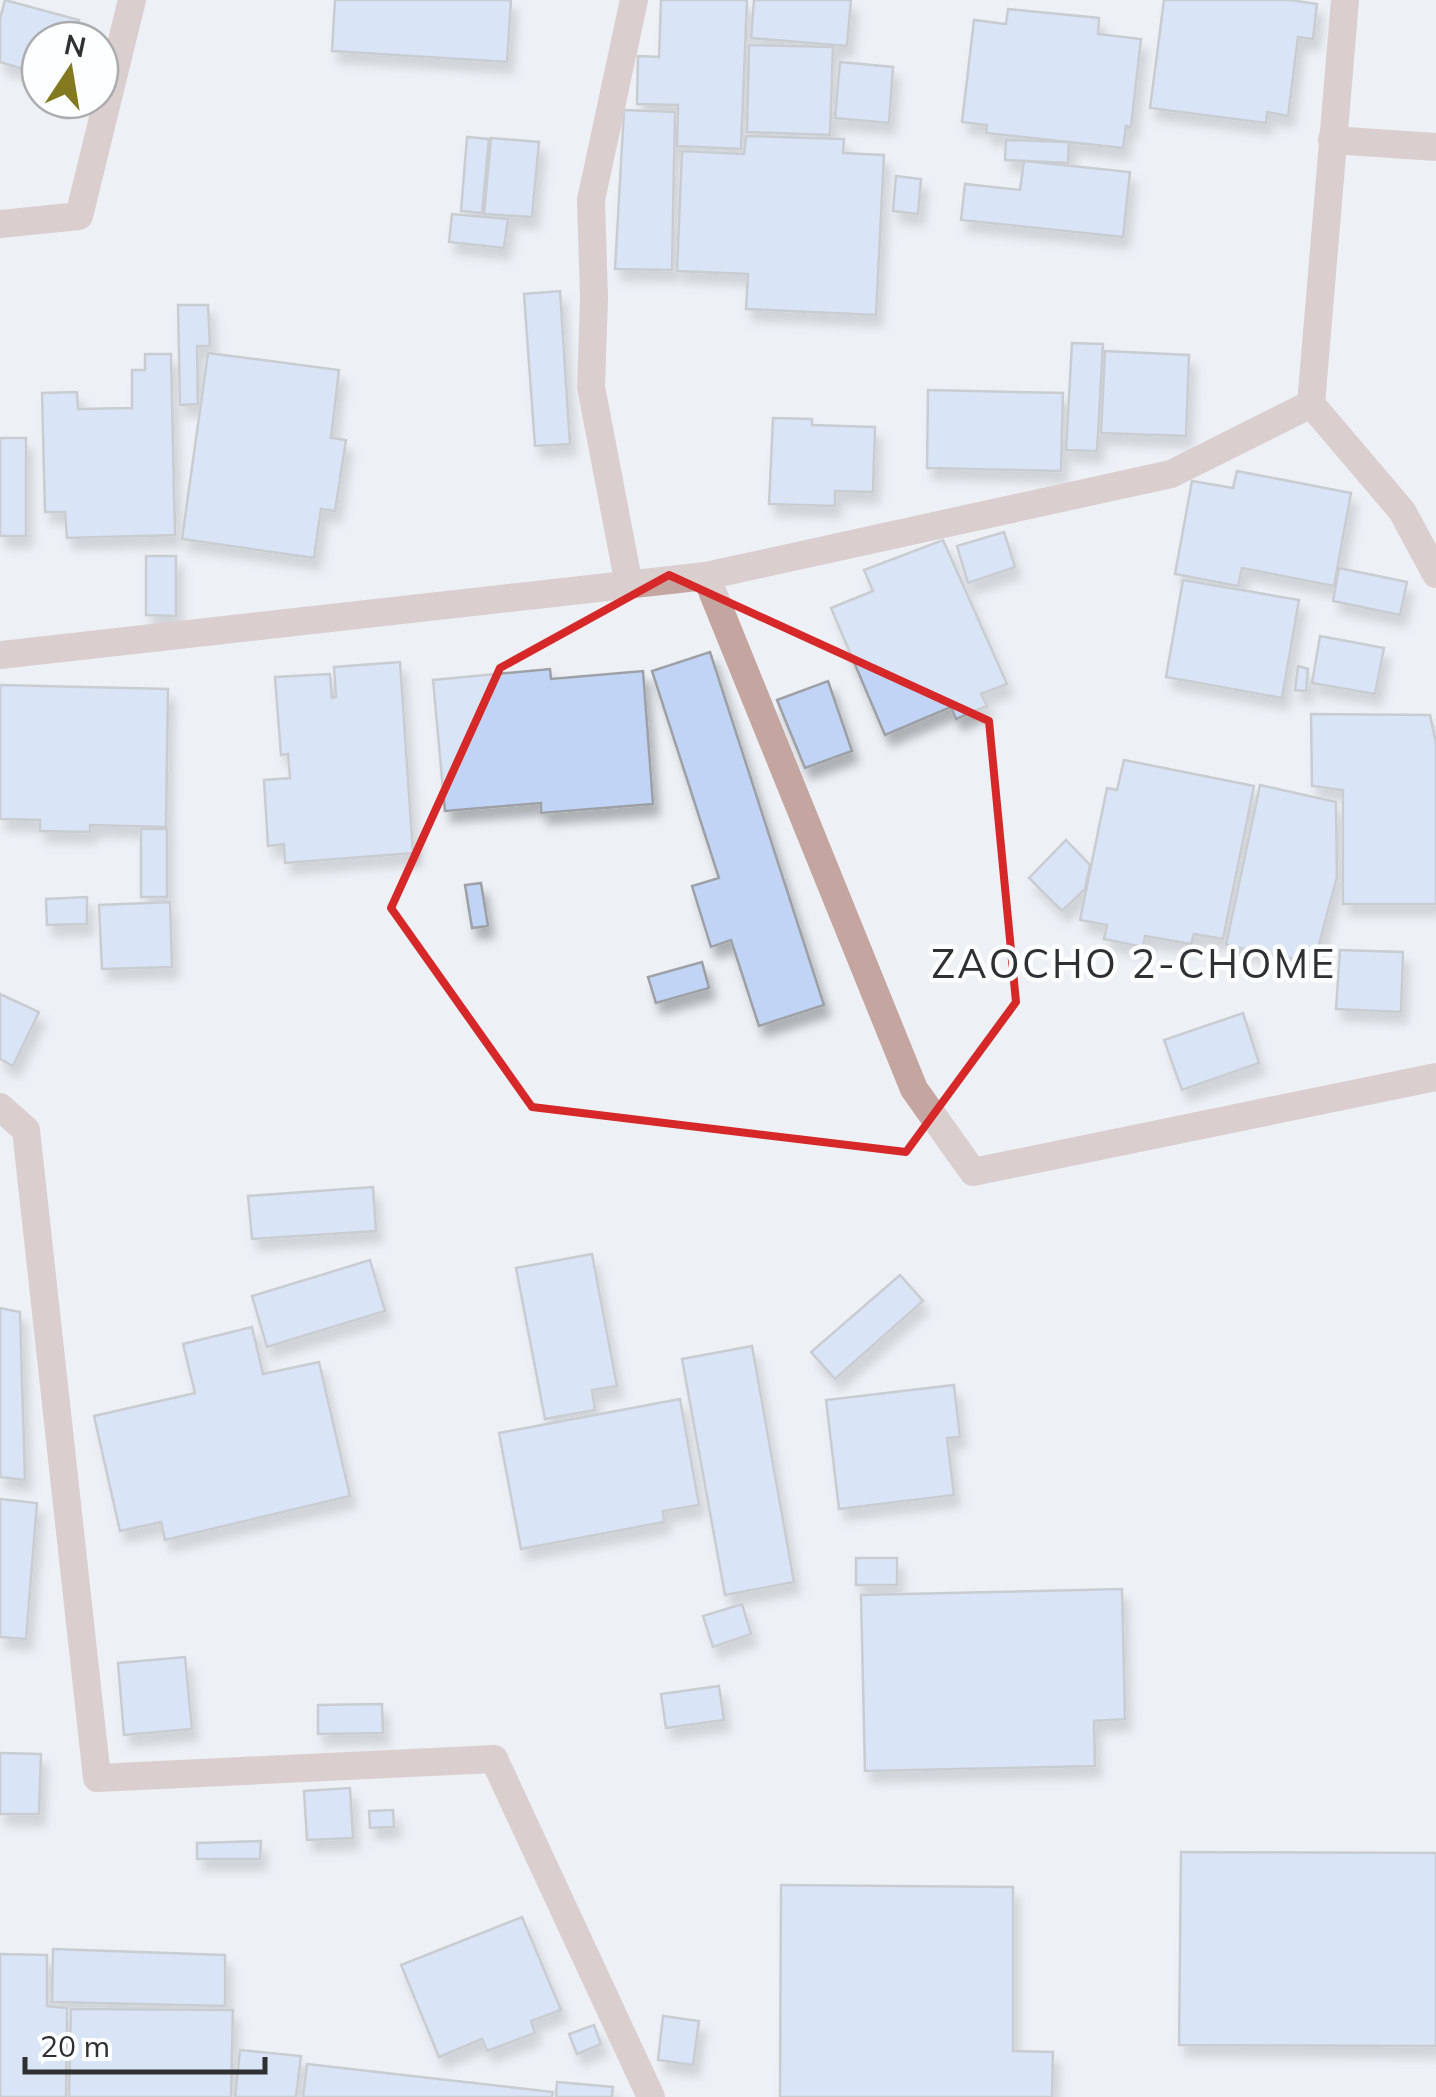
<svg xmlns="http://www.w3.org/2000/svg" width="1436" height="2097" font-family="Mulish,sans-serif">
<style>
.building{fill:#c1d4f5;stroke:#9da0a5;stroke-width:2.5;filter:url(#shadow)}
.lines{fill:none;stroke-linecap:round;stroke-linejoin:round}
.minor{stroke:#c5a5a0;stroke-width:28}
.marked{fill:none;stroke:#d62828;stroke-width:8;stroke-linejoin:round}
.labels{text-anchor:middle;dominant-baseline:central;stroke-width:9;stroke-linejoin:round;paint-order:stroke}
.neighbourhood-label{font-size:40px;letter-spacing:2.5px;fill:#2f3032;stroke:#fdfeff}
</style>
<defs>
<filter id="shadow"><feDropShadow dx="6" dy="11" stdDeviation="5" flood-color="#0004"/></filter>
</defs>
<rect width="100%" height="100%" fill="#edf1f6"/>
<g class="building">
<path d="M 5,0 L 79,20 L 73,40 L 40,40 L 40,74 L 0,62 L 0,19 Z"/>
<path d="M 335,0 L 511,0 L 507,62 L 332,51 Z"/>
<path d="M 661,0 L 747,0 L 741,149 L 677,146 L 678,105 L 637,104 L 638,56 L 659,57 Z"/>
<path d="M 754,0 L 851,0 L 847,46 L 751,38 Z"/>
<path d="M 1164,0 L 1290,0 L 1317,4 L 1313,39 L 1298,37 L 1288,116 L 1267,112 L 1266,123 L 1150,108 Z"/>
<path d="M 1008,9 L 1099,18 L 1098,34 L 1141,39 L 1131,127 L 1126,126 L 1123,148 L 986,133 L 987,125 L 962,122 L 974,20 L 1006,24 Z"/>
<path d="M 749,45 L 833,47 L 830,135 L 747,132 Z"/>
<path d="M 840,62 L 893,67 L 889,123 L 835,118 Z"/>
<path d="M 624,110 L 675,112 L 672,270 L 615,269 Z"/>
<path d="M 746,136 L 844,139 L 843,153 L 884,155 L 876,315 L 746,309 L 748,274 L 677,271 L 682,151 L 744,154 Z"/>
<path d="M 467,137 L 489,139 L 482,213 L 461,211 Z"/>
<path d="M 491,138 L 539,142 L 532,217 L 484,214 Z"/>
<path d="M 1006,140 L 1069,142 L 1068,163 L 1005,160 Z"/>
<path d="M 1024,161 L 1130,172 L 1123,237 L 961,220 L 965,184 L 1020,190 Z"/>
<path d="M 896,176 L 921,179 L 918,214 L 893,211 Z"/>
<path d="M 452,214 L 508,219 L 504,248 L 449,242 Z"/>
<path d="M 560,291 L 570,444 L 535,446 L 524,294 Z"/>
<path d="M 178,305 L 208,305 L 210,346 L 197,346 L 198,404 L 180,405 Z"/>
<path d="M 1072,343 L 1103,344 L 1097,451 L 1066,450 Z"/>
<path d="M 1105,351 L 1189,355 L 1186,436 L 1101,433 Z"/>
<path d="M 208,353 L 339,370 L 331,438 L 346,440 L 335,511 L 321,509 L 314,558 L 182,539 Z"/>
<path d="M 145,354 L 171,354 L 175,535 L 67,538 L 65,512 L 45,512 L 42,393 L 77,392 L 78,409 L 132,408 L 132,370 L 145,370 Z"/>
<path d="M 928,390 L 1063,393 L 1061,471 L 927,468 Z"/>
<path d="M 773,418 L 812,419 L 812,425 L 875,427 L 873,492 L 835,491 L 835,506 L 769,504 Z"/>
<rect x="0" y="438" width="26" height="98"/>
<path d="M 1237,471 L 1351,493 L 1334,586 L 1242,568 L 1238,586 L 1175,574 L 1192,481 L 1233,488 Z"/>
<path d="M 1004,532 L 1015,567 L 968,583 L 957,546 Z"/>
<path d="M 943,540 L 1007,684 L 981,694 L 987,706 L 956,719 L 951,707 L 885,735 L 831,608 L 873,591 L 864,570 Z"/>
<path d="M 146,556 L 176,556 L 176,616 L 146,615 Z"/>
<path d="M 1339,568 L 1407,582 L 1400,615 L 1333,601 Z"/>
<path d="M 1183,580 L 1299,600 L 1282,698 L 1166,677 Z"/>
<path d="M 1320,636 L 1384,648 L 1375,694 L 1312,683 Z"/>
<path d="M 710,652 L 824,1005 L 759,1026 L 731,940 L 711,947 L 692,886 L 719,878 L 652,671 Z"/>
<path d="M 400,662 L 413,853 L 285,863 L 284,844 L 268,846 L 264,780 L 290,778 L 288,754 L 281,755 L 275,677 L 330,674 L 332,698 L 336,697 L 334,667 Z"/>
<path d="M 1298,666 L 1308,669 L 1306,691 L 1295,690 Z"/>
<path d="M 550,669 L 551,679 L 643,671 L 653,804 L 541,813 L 541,803 L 445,811 L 433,680 Z"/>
<path d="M 828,681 L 852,751 L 805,768 L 777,700 Z"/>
<path d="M 0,685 L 168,689 L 166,827 L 90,825 L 90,832 L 40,831 L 40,820 L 0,819 Z"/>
<path d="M 1311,714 L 1430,715 L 1436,743 L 1436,904 L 1343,904 L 1343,790 L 1312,786 Z"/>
<path d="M 1124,760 L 1254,786 L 1223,939 L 1194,934 L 1191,944 L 1145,936 L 1143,947 L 1104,939 L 1107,925 L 1080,920 L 1107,788 L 1117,790 Z"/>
<path d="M 1260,785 L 1336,802 L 1337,877 L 1314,963 L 1226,945 Z"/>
<rect x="141" y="829" width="26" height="68"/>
<path d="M 1066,840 L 1090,865 L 1085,889 L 1062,911 L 1029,878 Z"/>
<path d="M 481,883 L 488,926 L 472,928 L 465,885 Z"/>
<path d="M 87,897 L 87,924 L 47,925 L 46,899 Z"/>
<path d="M 170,902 L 172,967 L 102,969 L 99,905 Z"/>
<path d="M 1340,950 L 1403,952 L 1401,1012 L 1336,1009 Z"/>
<path d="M 702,962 L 709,988 L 656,1003 L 648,977 Z"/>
<path d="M 0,994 L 39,1012 L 13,1066 L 0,1059 Z"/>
<path d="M 1243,1013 L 1259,1063 L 1182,1090 L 1164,1040 Z"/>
<path d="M 373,1187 L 376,1231 L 252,1239 L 248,1196 Z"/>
<path d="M 592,1254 L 617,1386 L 592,1390 L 595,1410 L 545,1419 L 516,1268 Z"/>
<path d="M 370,1260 L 385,1311 L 267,1347 L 252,1296 Z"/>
<path d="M 900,1275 L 923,1301 L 835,1379 L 811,1352 Z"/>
<path d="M 0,1308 L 20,1312 L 25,1480 L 0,1477 Z"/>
<path d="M 252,1327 L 263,1374 L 319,1362 L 350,1496 L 165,1540 L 161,1522 L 120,1531 L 94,1416 L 195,1393 L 183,1344 Z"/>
<path d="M 752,1346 L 794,1582 L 725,1595 L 682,1359 Z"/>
<path d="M 954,1385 L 960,1437 L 947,1438 L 954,1495 L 839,1509 L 826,1400 Z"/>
<path d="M 680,1399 L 699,1505 L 663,1511 L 664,1522 L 521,1549 L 499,1433 Z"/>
<path d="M 0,1499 L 37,1503 L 26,1639 L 0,1637 Z"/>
<rect x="856" y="1558" width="41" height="27"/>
<path d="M 1122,1589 L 1125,1719 L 1094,1721 L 1095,1766 L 865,1771 L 861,1595 Z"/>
<path d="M 742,1604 L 751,1634 L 713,1647 L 703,1616 Z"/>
<path d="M 185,1657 L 192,1729 L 124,1735 L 118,1663 Z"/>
<path d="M 719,1686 L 724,1720 L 666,1728 L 661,1694 Z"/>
<path d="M 382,1704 L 383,1733 L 318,1734 L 318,1705 Z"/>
<path d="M 0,1753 L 41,1754 L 39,1814 L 0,1814 Z"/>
<path d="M 350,1788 L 353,1838 L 307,1840 L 304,1791 Z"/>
<path d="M 393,1810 L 394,1827 L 370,1828 L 369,1811 Z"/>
<path d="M 261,1841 L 260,1859 L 197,1859 L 197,1843 Z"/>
<path d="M 1181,1852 L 1436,1853 L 1436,2046 L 1179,2045 Z"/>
<path d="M 781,1885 L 1013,1887 L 1013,2051 L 1053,2052 L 1052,2097 L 780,2097 Z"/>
<path d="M 522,1917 L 561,2010 L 531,2021 L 535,2033 L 487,2051 L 482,2039 L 439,2057 L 401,1965 Z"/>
<path d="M 53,1949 L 225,1955 L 225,2006 L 52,2002 Z"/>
<path d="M 0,1954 L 47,1955 L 47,2006 L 67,2008 L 66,2097 L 0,2097 Z"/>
<path d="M 71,2009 L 233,2010 L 231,2097 L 69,2097 Z"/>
<path d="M 663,2016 L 699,2021 L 693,2065 L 658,2060 Z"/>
<path d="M 594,2025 L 601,2044 L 577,2054 L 569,2034 Z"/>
<path d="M 240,2050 L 301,2056 L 296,2097 L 235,2097 Z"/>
<path d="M 307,2064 L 553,2092 L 552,2097 L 303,2097 Z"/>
<path d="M 557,2082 L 613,2087 L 612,2097 L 556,2097 Z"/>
</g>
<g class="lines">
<g class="minor">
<path d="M 1345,0 L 1311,404 L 1402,511 L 1436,574"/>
<path d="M 1332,140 L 1436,147"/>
<path d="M 0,224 L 79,216 L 132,0"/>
<path d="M 706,576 L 914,1089 L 973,1172 L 1436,1077"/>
<path d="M 629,585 L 591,387 L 594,298 L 591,200 L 634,0"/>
<path d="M 0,655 L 706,576 L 1171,474 L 1311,404"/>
<path d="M 0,1107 L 26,1130 L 97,1778 L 494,1759 L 651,2097"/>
</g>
</g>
<path d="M0 0H1436V2097H0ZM 669,575 L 989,721 L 1016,1002 L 906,1152 L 532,1107 L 391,908 L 500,668 Z" fill="#edf1f6" fill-opacity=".55" fill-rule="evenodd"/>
<path class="marked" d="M 669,575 L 989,721 L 1016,1002 L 906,1152 L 532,1107 L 391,908 L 500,668 Z"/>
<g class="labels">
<g class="neighbourhood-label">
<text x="1134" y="963">ZAOCHO 2-CHOME</text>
</g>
</g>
<g transform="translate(70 70) rotate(12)"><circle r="48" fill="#fdfeff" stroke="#abacad" stroke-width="2.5"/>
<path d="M0-8L18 38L0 25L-18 38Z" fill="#837a20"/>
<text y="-15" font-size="28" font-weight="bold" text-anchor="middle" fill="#2f3032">N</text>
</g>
<path d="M25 2057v15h240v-15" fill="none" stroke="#2f3032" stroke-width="5"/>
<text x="40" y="2057" font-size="30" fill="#2f3032" stroke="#fdfeff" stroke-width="8" paint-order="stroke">20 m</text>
</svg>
